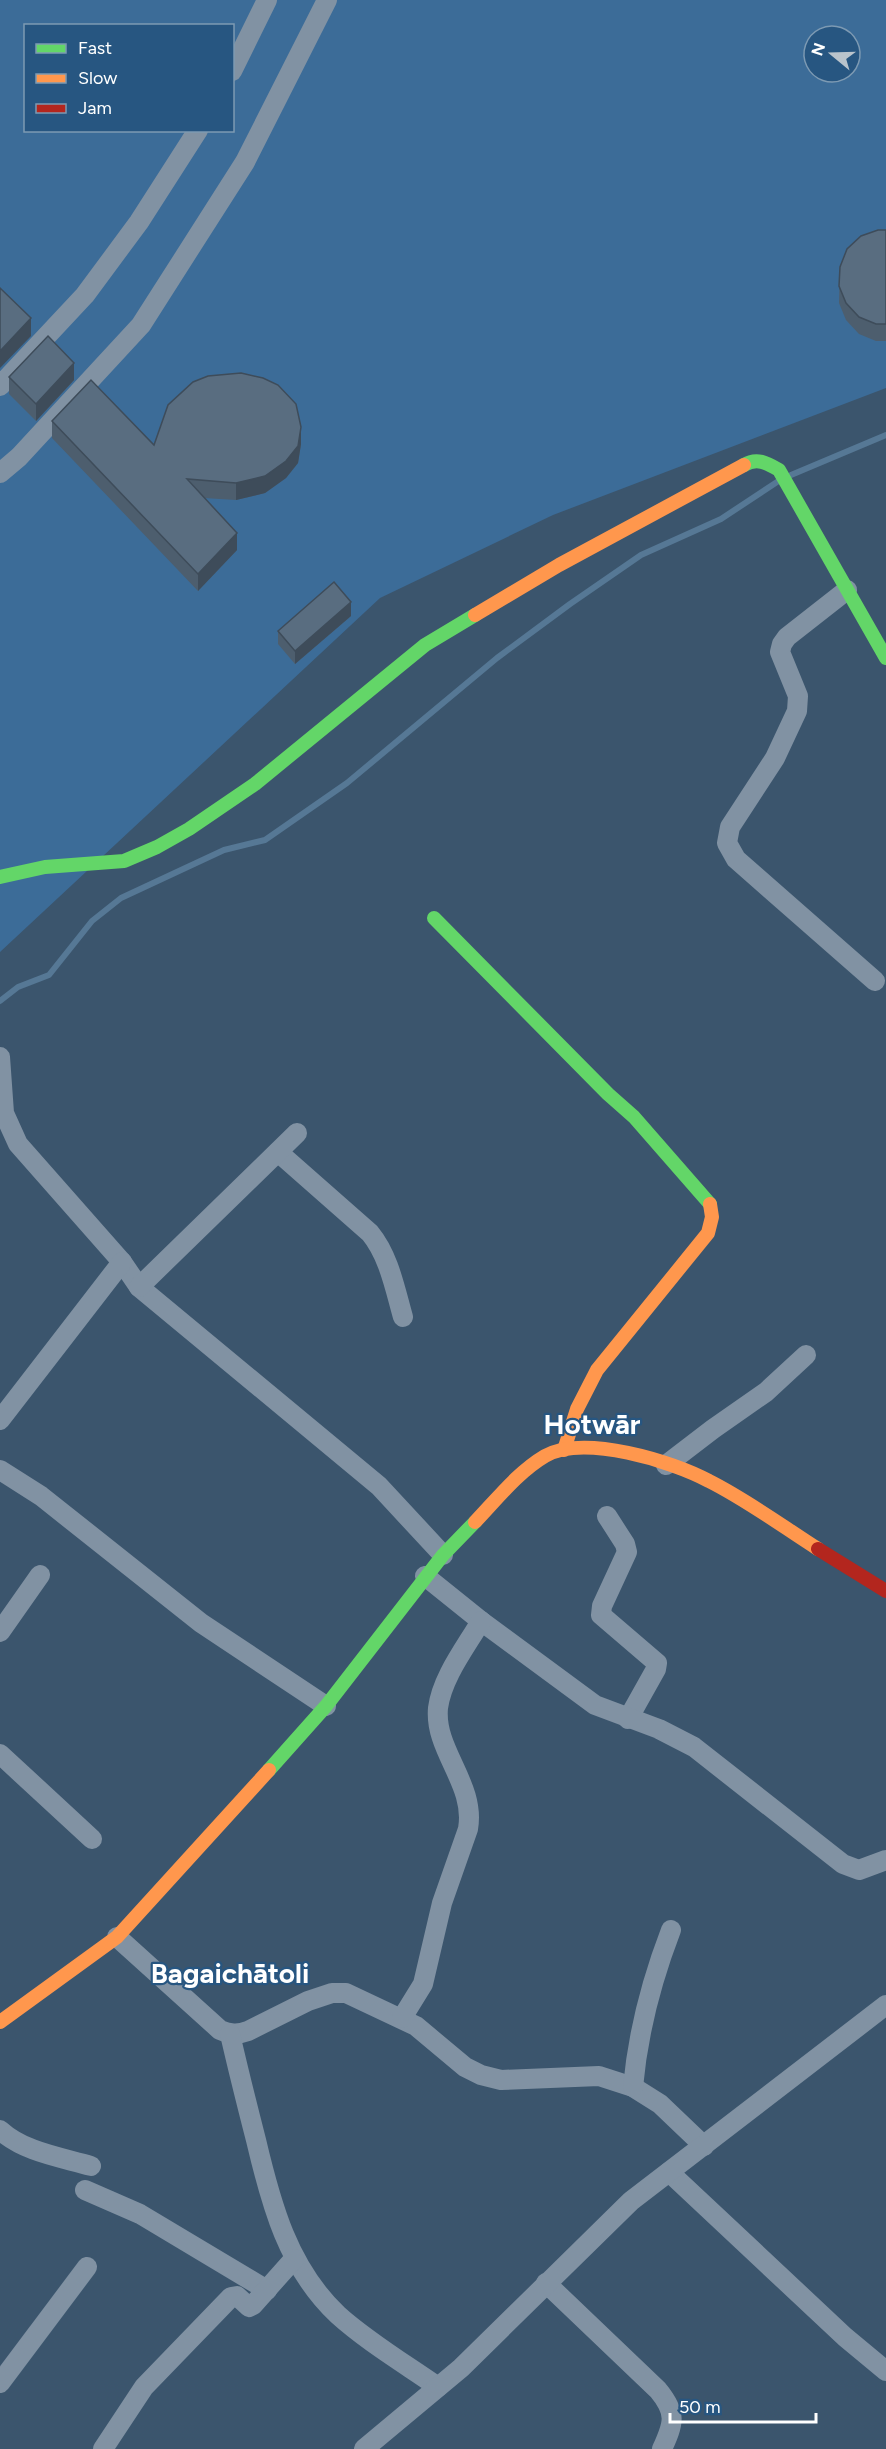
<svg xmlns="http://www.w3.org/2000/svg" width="886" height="2449" font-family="Figtree,sans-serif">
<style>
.green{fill:#3c6c98;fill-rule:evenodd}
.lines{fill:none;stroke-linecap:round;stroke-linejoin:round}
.stream{stroke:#567895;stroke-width:6}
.street{stroke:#8192a3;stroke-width:20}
.fast{stroke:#63d668;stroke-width:14}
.slow{stroke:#ff974d;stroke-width:14}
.jam{stroke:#b3261e;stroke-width:14}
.wall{fill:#4d5e6e}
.shaded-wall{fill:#3e4c5a}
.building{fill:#596d80;stroke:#3e4c5a;stroke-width:1.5}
.labels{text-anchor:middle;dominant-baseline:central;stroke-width:4.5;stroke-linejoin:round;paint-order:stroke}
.district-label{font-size:28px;font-weight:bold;fill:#fff;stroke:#275681}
</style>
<rect width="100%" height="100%" fill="#3b556d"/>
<path class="green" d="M 0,0 L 886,0 L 886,388 L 553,515 L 380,598 L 0,952 ZM 26,26 L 232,26 L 232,130 L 26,130 ZM 814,36 L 850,36 L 850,72 L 814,72 Z"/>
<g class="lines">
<g class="stream">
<path d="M 791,475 L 886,435"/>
<path d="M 0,1001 L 18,987 L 49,975 L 92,921 L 121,898 L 224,850 L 265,840 L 347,783 L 497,658 L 570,604 L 641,555 L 721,519 L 777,482"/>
</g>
<g class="street">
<path d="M 232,71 L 267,0"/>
<path d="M 0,386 L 85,295 L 139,222 L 198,130"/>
<path d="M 0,473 L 19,457 L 141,325 L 245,162 L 327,0"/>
<path d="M 847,590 L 787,637 L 782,644 L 780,652 L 798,696 L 797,711 L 775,758 L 730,827 L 727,843 L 736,859 L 875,981"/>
<path d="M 0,1057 L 4,1113 L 18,1144 L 122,1262 L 139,1287 L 379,1486 L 443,1555"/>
<path d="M 278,1152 L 370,1233 C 389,1256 395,1289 403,1317"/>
<path d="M 139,1287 L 297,1133"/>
<path d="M 0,1420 L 122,1262"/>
<path d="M 666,1465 L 713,1429 L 766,1392 L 806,1355"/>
<path d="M 0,1470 L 41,1496 L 201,1623 L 326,1706"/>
<path d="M 607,1516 L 625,1544 L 627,1552 L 602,1606 L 601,1615 L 657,1663 L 656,1669 L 628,1719"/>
<path d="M 425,1576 L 481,1621 L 595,1705 L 659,1729 L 694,1747 L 843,1864 L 859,1870 L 886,1860"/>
<path d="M 0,1632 L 40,1575"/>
<path d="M 0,1754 L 92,1839"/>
<path d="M 117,1937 L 220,2030 C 230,2034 237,2035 248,2031 L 308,2001 L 332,1993 L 346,1993 L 416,2026 L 465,2067 L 481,2075 L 501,2080 L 599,2076 L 633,2087 L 660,2104 L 704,2146"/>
<path d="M 402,2018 L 423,1984 L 442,1903 L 468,1829 C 476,1784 434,1751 438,1708 C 442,1677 466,1647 481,1621"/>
<path d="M 230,2034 C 238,2069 247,2105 256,2140 C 271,2204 288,2268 338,2315 C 368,2342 405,2364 438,2387"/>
<path d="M 633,2087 C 638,2032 651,1982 671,1930"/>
<path d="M 0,2130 C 24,2152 60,2157 91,2166"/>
<path d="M 669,2172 L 845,2337 L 886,2371"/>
<path d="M 85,2190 L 140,2214 L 267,2290"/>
<path d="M 546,2283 L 658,2390 C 677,2413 674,2423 662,2449"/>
<path d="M 0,2383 L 87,2267"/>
<path d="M 103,2449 L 144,2387 L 231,2297 L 237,2296 L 249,2307 L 253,2305 L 294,2259"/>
<path d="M 364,2449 L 461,2368 L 631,2201 L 886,2005"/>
</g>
<g class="fast">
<path d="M 744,465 C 757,457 767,463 779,470 L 886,658"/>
<path d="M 0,877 L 45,867 L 124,861 L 157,847 L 189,829 L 255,784 L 425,645 L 475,615"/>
<path d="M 434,918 L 608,1094 L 634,1117 L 710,1204"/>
<path d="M 269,1770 L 326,1706 L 443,1555 L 475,1522"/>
</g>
<g class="slow">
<path d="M 475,615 L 559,565 L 744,465"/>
<path d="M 564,1450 L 577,1409 L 597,1370 L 708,1233 L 712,1217 L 710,1204"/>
<path d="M 475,1522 C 497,1499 518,1472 545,1456 C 584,1434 672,1461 709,1481 C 747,1500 782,1526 818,1549"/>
<path d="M 0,2022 L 117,1937 L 269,1770"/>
</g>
<path class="jam" d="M 818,1549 L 886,1591"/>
</g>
<g class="wall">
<path d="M 886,230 L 886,341 L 876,341 L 859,334 L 846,320 L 839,303 L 840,267 Z"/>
<path d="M 9,377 L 74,380 L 36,421 L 9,394 Z"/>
<path d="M 52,421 L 154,445 L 301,444 L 298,463 L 286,478 L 265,493 L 236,500 L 204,498 L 237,550 L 198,591 L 52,438 Z"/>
<path d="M 351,616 L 295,664 L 278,644 L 278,631 Z"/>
</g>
<g class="shaded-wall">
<path d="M 31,318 L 31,336 L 0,368 L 0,351 Z"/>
<path d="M 74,363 L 74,380 L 36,421 L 36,404 Z"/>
<path d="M 301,427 L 301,444 L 298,463 L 286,478 L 265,493 L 236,500 L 236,483 Z"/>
<path d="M 237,533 L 237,550 L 198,591 L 198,574 Z"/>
<path d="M 351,602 L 351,616 L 295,664 L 295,651 Z"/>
</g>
<g class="building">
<path d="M 878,230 L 886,230 L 886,324 L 876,324 L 859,317 L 846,303 L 839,286 L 840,267 L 847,249 L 861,236 Z"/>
<path d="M 0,288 L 31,318 L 0,351 Z"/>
<path d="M 48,336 L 74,363 L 36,404 L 9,377 Z"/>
<path d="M 241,373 L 263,378 L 278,385 L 296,404 L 301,427 L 298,446 L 286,461 L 265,476 L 236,483 L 187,479 L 237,533 L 198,574 L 52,421 L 91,380 L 154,445 L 168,405 L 193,382 L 208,376 Z"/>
<path d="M 334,582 L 351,602 L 295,651 L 278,631 Z"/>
</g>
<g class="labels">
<g class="district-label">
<text x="592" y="1424">Hotwār</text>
<text x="230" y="1973">Bagaichātoli</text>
</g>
</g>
<rect x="24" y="24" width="210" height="108" fill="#275681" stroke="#7d9ab3" stroke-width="1.5"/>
<rect x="36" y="44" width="30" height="9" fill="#63d668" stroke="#7d9ab3" stroke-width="1.5"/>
<text x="78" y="54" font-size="18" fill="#ffffff">Fast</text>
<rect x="36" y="74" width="30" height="9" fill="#ff974d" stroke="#7d9ab3" stroke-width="1.5"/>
<text x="78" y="84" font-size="18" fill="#ffffff">Slow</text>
<rect x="36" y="104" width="30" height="9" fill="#b3261e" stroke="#7d9ab3" stroke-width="1.5"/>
<text x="78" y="114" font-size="18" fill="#ffffff">Jam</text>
<g transform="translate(832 54) rotate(289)"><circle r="28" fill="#275681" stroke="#7d9ab3" stroke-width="1.5"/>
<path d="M0-4.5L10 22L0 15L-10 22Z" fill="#bac4cc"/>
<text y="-9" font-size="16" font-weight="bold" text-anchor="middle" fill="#ffffff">N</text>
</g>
<path d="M670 2413v9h146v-9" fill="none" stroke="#ffffff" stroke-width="3"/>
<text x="679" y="2413" font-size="18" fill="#ffffff" stroke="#275681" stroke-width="4.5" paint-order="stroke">50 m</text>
</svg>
